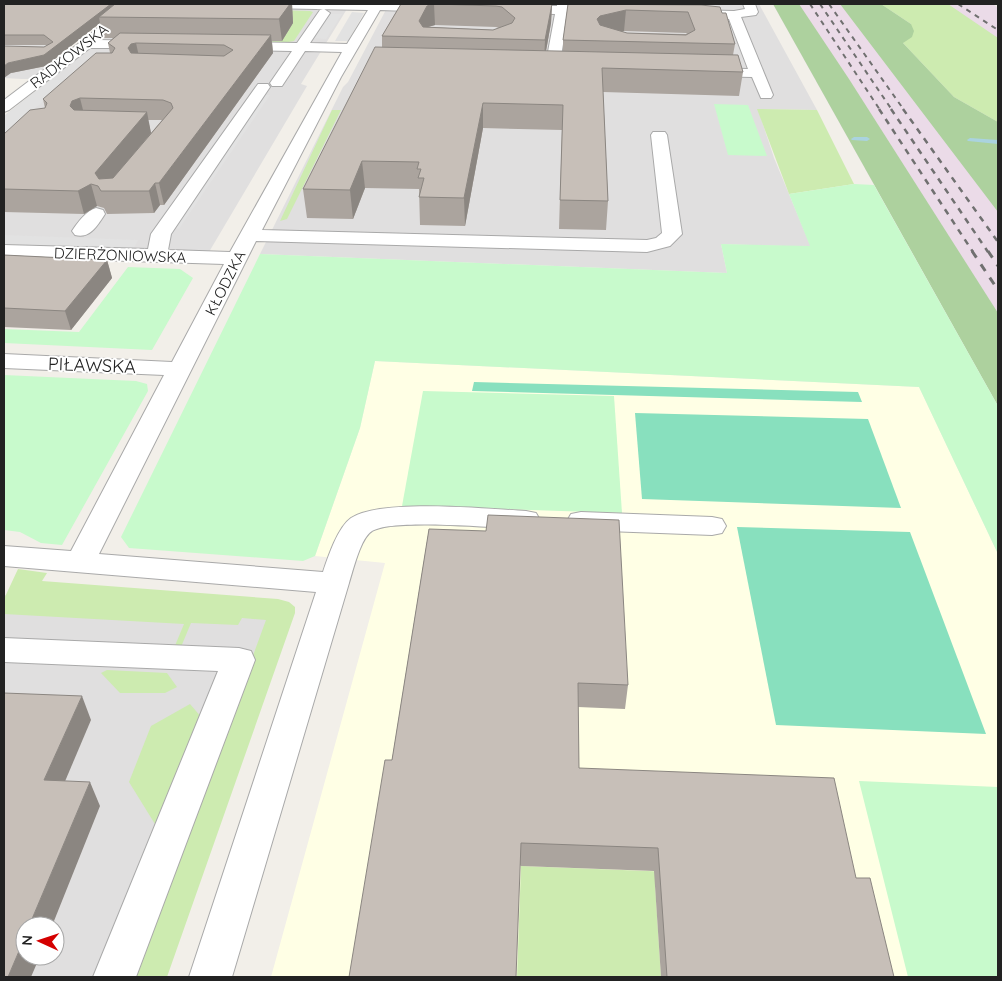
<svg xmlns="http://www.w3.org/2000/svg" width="1002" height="981" font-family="Quicksand,sans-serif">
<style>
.residential{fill:#e0dfdf;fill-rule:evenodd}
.industrial{fill:#ebdbe8}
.education{fill:#ffffe5}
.grass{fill:#cdebb0}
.forest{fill:#add19e}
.park{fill:#c8facc}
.pitch{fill:#88e0be}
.parking{fill:#e2e2e2}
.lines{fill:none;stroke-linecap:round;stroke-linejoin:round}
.stream{fill:#aad3df;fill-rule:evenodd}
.minor-casing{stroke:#a9a9a9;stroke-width:2}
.minor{fill:#fff;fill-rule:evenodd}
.rail-far2{stroke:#707070;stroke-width:2;stroke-dasharray:5 5;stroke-linecap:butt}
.rail-far1{stroke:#707070;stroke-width:2.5;stroke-dasharray:6 6;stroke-linecap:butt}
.rail{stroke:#707070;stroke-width:3;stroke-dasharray:8 8;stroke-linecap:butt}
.wall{fill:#aba49e;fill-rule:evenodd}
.shaded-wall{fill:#8b8681}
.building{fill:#c7bfb8;stroke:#8b8681;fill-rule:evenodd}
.labels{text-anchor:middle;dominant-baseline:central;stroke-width:4;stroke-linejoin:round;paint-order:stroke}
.far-street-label{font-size:15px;fill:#222;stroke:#fff}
.street-label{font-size:18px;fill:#222;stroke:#fff}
</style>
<rect width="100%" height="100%" fill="#f2efe9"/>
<g class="residential">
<path d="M 4,4 L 122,5 L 125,4 L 350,4 L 301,84 L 307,86 L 209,252 L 4,244 L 4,116 L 50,80 L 135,7 L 123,5 L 68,47 L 33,79 L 22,79 L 4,78 Z"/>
<path d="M 389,4 L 759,4 L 817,110 L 758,109 L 774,158 L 811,247 L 721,244 L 727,273 L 260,254 L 343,87 L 348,82 Z"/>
<path d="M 4,595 L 274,617 L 154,977 L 4,977 ZM 25,926 L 55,926 L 55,956 L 25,956 Z"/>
</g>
<g class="industrial">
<path d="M 773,4 L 848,4 L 998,196 L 998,406 Z"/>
<path d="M 944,4 L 993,4 L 998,8 L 998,40 Z"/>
</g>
<path class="education" d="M 375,361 L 919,387 L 998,554 L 998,977 L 271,977 L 385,563 L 315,556 L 360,428 Z"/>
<g class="grass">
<path d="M 881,4 L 948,4 L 998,38 L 998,122 L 954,97 L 903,43 L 911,24 Z"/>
<path d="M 156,7 L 310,11 L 313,12 L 294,41 L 283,43 L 242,43 L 245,41 L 276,41 L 278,39 Z"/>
<path d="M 757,109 L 817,110 L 854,184 L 789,194 Z"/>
<path d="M 332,110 L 341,110 L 287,219 L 280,221 Z"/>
<path d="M 18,569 L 47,573 L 42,581 L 278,599 L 289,602 L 295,607 L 295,613 L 167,977 L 135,977 L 266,620 L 242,618 L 238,625 L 191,623 L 181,647 L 174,648 L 184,624 L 4,614 L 4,599 Z"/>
<path d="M 107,670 L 167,673 L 177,687 L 165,693 L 120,693 L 101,673 Z"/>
<path d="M 190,704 L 202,718 L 158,829 L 129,782 L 151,726 Z"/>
<path d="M 521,866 L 673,872 L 655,885 L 661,977 L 517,977 Z"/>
</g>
<g class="forest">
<path d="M 773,4 L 799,4 L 849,79 L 998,313 L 998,406 Z"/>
<path d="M 840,4 L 881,4 L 911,24 L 914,31 L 912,37 L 903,43 L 954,97 L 998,122 L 998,212 Z"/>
</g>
<g class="park">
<path d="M 714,104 L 748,105 L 767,156 L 728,155 Z"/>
<path d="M 854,184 L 874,185 L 998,406 L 998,554 L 919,387 L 375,361 L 360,428 L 315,556 L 303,561 L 129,548 L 121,537 L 260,254 L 727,273 L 721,244 L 810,246 L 789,194 Z"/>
<path d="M 128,267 L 180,269 L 193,278 L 152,350 L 4,343 L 4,329 L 79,332 Z"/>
<path d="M 4,375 L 136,381 L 147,384 L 148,391 L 62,545 L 41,543 L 20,532 L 4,530 Z"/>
<path d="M 423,391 L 614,396 L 622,513 L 402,506 Z"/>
<path d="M 859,781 L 998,787 L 998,977 L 908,977 Z"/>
</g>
<g class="pitch">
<path d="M 474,382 L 858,392 L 862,402 L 472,391 Z"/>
<path d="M 635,413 L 868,419 L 901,508 L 642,499 Z"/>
<path d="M 737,527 L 910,532 L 986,734 L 776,725 Z"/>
</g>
<g class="parking">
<path d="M 352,12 L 364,13 L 348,41 L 335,41 Z"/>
<path d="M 330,14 L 342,14 L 326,39 L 314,38 Z"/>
<path d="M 50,80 L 76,80 L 56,91 L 4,134 L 4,116 Z"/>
<path d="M 257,95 L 270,95 L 179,229 L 168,224 Z"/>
<path d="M 4,235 L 138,240 L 134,249 L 4,244 Z"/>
</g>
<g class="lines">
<g class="stream">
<path d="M 854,137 L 867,137 L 870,139 L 867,141 L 852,140 L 851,139 Z"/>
<path d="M 970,138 L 998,140 L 998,144 L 968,141 L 967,140 Z"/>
</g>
<g class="minor-casing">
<g id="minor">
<path d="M 127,4 L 140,4 L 99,40 L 144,41 L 151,45 L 149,48 L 90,48 L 9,110 L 4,112 L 4,100 L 82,41 Z"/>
<path d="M 258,4 L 437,4 L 443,8 L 437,12 L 380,10 L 341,77 L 262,230 L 647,240 L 656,238 L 662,233 L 651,135 L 653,132 L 665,132 L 667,135 L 682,234 L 670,246 L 647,252 L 256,241 L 99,554 L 323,572 C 328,557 338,527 351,518 C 382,498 488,509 526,511 L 536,513 L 540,520 L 536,527 L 526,529 C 498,528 392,518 372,531 C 361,537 353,570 349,583 L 232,977 L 189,977 L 316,592 L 4,566 L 4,546 L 71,551 L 164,375 L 4,368 L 4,354 L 172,362 L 224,264 L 4,257 L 4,245 L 148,249 L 151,234 L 258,84 L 268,84 L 270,87 L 171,234 L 168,250 L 230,252 L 342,52 L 305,51 L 282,86 L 272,86 L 270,83 L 292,51 L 235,50 L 228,46 L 235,42 L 297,43 L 320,10 L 324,9 L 330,13 L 310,43 L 347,44 L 368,10 L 264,8 Z"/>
<path d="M 557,4 L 569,4 L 569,7 L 604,7 L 610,11 L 604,15 L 568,14 L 559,68 L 552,72 L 545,68 L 555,14 L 515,13 L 509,9 L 515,5 L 557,6 Z"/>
<path d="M 743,4 L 755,4 L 758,12 L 756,15 L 741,17 L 773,95 L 771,98 L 761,98 L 752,77 L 706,76 L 701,75 L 699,72 L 701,69 L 706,68 L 748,69 L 729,19 L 690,18 L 684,14 L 690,10 L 734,11 L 745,9 Z"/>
<path d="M 96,208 L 103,210 L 105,214 C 97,226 90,239 75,235 L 72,231 C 78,222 86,211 96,208 Z"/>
<path d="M 581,512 L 712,517 L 722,519 L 726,526 L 722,533 L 712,535 L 581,530 L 571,528 L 567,521 L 571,514 Z"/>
<path d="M 4,638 L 239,648 L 251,651 L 255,660 L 136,977 L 93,977 L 218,671 L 4,662 Z"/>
</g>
</g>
<use href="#minor" class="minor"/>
<g class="rail-far2">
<path d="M 810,4 L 880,110"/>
<path d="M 820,4 L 892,110"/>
<path d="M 829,4 L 904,110"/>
<path d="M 958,4 L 998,30"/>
</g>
<g class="rail-far1">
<path d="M 879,109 L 973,252"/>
<path d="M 891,109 L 988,252"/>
<path d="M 903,109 L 998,242"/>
</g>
<g class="rail">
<path d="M 972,251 L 998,290"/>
<path d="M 988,251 L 998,266"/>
</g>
</g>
<g class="wall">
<path d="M 4,4 L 114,4 L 114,5 L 115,4 L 292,4 L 293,23 L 282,41 L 272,41 L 273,53 L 164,205 L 160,205 L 154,213 L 107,214 L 104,208 L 97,206 L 84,214 L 4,212 L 4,134 L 45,108 L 43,99 L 110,53 L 108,43 L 113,38 L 104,38 L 100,23 L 46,66 L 11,73 L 47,45 L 4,45 ZM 148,120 L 162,120 L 151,133 Z"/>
<path d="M 401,4 L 552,4 L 551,23 L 546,51 L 563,51 L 563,40 L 568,4 L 722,13 L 735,44 L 733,55 L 743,72 L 739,96 L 603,92 L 608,201 L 606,230 L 559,229 L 562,130 L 483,128 L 465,226 L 420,225 L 419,189 L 365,188 L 353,219 L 307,218 L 303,189 L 382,47 L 382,36 ZM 435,25 L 496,27 L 499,28 L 493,30 L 428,27 ZM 624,31 L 686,33 L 687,34 L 627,33 L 622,32 Z"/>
<path d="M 4,255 L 107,260 L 112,278 L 71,330 L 4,327 Z"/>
<path d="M 429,529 L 628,685 L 625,709 L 578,707 L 579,768 L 856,878 L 894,977 L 661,977 L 654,871 L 521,866 L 392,760 Z"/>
</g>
<g class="shaded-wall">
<path d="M 101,4 L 114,4 L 115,11 L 99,17 L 100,23 L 46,66 L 11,73 L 4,78 L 4,66 L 8,63 L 44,55 Z"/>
<path d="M 287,4 L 292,4 L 293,23 L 282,41 L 279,19 Z"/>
<path d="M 434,4 L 435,25 L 428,27 L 424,37 L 419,21 L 427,6 Z"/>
<path d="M 552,4 L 551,23 L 544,62 L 545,40 Z"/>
<path d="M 626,10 L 624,31 L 599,37 L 595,41 L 597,19 L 600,16 Z"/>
<path d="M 271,35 L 273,53 L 164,205 L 159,183 Z"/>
<path d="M 136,43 L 140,61 L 135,62 L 128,48 L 131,44 Z"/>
<path d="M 80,98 L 85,118 L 77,121 L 70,106 L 72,101 Z"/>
<path d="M 483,103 L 483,128 L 465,226 L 464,198 Z"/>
<path d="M 147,112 L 151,133 L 103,191 L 95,173 Z"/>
<path d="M 362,161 L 365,188 L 353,219 L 350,190 Z"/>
<path d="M 155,183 L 160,205 L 154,213 L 149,191 Z"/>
<path d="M 91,184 L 97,206 L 84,214 L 78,191 Z"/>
<path d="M 107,260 L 112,278 L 71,330 L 65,311 Z"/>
<path d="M 82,696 L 91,720 L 55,805 L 44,780 Z"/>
<path d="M 90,782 L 100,806 L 52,926 L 29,926 Z"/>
<path d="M 25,937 L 25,956 L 40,956 L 31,977 L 8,977 Z"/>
</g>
<g class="building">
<path d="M 4,4 L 111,4 L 44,55 L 8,63 L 4,66 L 4,46 L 44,47 L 53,42 L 44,35 L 4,35 Z"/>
<path d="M 115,4 L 290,4 L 279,19 L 99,17 Z"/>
<path d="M 401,4 L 552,4 L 545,40 L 382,36 ZM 434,4 L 496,6 L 502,7 L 515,18 L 512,23 L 493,30 L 423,27 L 419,21 L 427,6 Z"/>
<path d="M 568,4 L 701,5 L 720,7 L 722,13 L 726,13 L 735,44 L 563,40 ZM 626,10 L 688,12 L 695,30 L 686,35 L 627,33 L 600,25 L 597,19 L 600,16 Z"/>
<path d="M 120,33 L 271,35 L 159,183 L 155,183 L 149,191 L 101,191 L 98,186 L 91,184 L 78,191 L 4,189 L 4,134 L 30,110 L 45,108 L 47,103 L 43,99 L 96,53 L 112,53 L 115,48 L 108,43 ZM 136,43 L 224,45 L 233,50 L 224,56 L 131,53 L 128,48 L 131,44 ZM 80,98 L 163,100 L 171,103 L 173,108 L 113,178 L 99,179 L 95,173 L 147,112 L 74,110 L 70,106 L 72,101 Z"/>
<path d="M 375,47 L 738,55 L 743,72 L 602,68 L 608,201 L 560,200 L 563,105 L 483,103 L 464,198 L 419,197 L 424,178 L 418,178 L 421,169 L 417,169 L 419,162 L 362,161 L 350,190 L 303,189 Z"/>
<path d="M 4,255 L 107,260 L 65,311 L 4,308 Z"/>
<path d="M 488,515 L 619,520 L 628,685 L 578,683 L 579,768 L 834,778 L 856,878 L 870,878 L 894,977 L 667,977 L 658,848 L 521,843 L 516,977 L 349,977 L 385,760 L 392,760 L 429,529 L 486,531 Z"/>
<path d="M 4,693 L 82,696 L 44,780 L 90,782 L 29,926 L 25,926 L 25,937 L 8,977 L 4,977 Z"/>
</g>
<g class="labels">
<g class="far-street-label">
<text transform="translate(69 56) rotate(-38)">RADKOWSKA</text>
<text transform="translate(120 255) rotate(2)">DZIERŻONIOWSKA</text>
<text transform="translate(225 283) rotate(-63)">KŁODZKA</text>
</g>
<g class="street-label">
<text transform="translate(92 365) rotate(2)">PIŁAWSKA</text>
</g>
</g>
<rect width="1002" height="981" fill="none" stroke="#222222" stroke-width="10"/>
<g transform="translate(40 941) rotate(273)"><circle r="24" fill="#ffffff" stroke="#a7a7a7"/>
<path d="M0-4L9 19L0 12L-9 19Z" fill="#d40000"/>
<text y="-8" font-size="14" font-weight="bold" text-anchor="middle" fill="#222222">N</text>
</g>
</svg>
